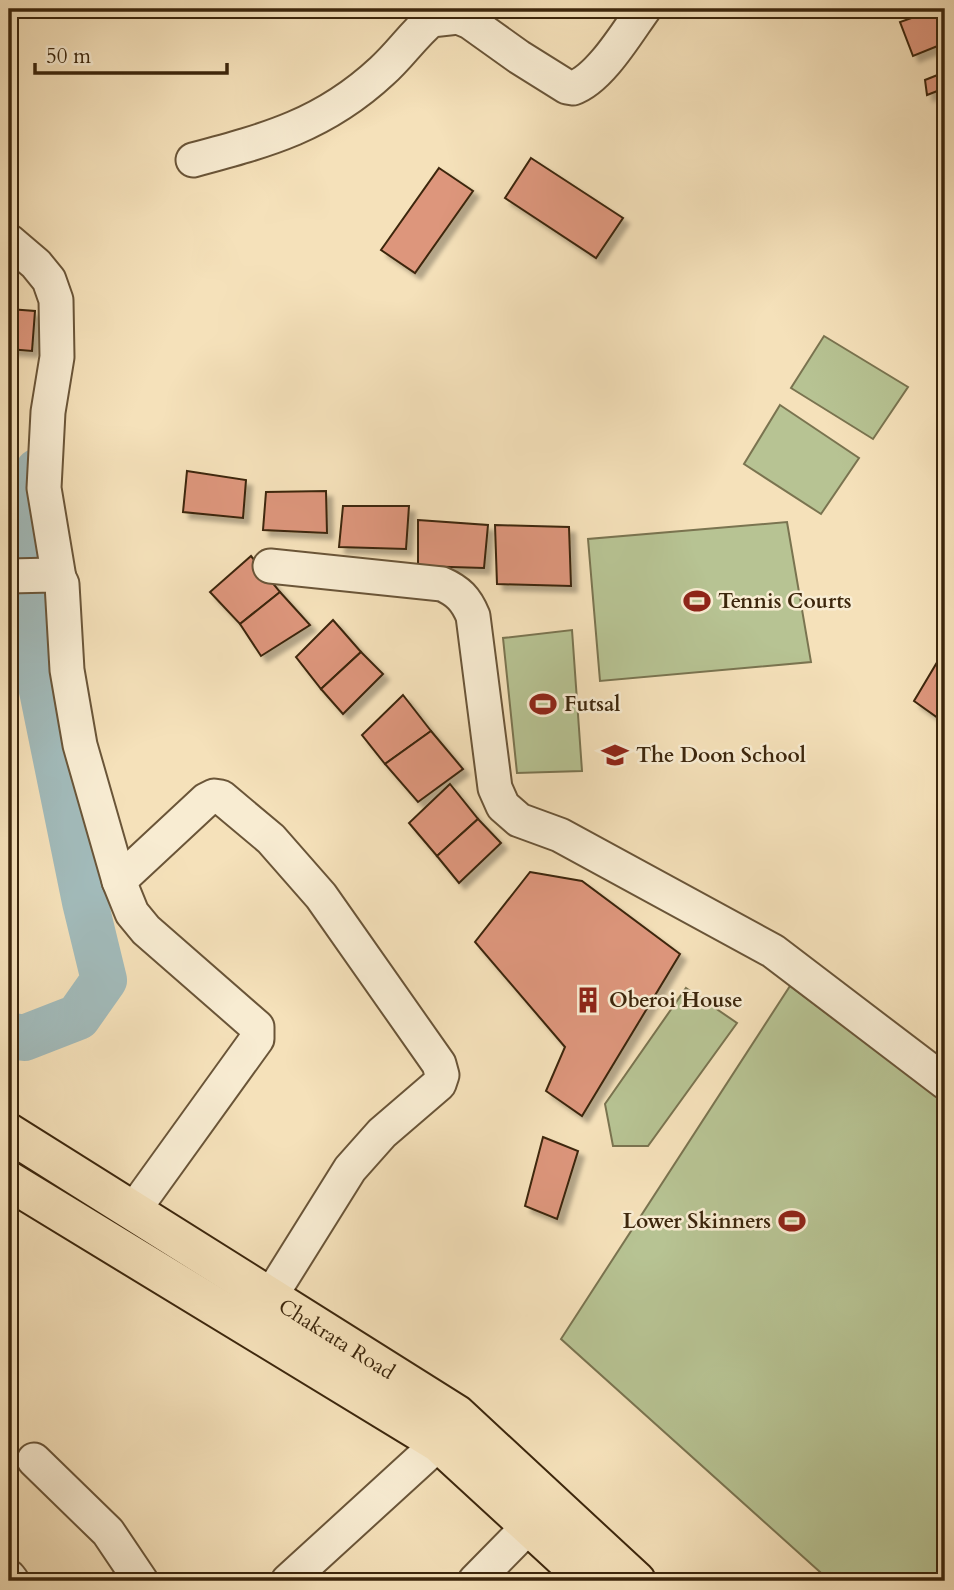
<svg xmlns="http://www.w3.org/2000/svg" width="954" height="1590" font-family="Cardo,serif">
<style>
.green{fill:#b7c393;stroke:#7a7450;stroke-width:2}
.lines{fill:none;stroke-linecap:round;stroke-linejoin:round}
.river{stroke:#a2bbbb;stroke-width:46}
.building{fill:#dd967b;stroke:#3c260c;stroke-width:2;filter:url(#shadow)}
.minor-casing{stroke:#6a5538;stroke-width:37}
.major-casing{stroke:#3c260c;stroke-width:42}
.minor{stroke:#f8ecd2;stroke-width:33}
.major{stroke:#f5e1ba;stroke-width:38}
.labels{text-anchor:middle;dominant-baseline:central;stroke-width:5;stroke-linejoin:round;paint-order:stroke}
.poi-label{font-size:21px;font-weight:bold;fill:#3c260c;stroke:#f8ecd2;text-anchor:start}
.street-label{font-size:21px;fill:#3c260c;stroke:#f8ecd2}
</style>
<defs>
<filter id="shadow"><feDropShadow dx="6" dy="6" stdDeviation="2" flood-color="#0004"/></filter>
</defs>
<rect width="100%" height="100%" fill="#f5e1ba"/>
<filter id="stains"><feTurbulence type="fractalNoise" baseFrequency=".00286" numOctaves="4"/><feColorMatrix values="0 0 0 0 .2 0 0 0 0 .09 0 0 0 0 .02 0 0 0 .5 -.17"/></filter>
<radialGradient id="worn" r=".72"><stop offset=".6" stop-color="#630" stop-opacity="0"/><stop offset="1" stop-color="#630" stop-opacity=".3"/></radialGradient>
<g class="green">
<path d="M 824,336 L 908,387 L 873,439 L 791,388 Z"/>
<path d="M 780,405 L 859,458 L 821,514 L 744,464 Z"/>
<path d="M 787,522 L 811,662 L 600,681 L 588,539 Z"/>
<path d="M 572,630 L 582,771 L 517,773 L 503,638 Z"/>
<path d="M 790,986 L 945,1102 L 945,1581 L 830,1581 L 561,1339 Z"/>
<path d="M 686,988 L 737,1023 L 648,1146 L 613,1146 L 605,1104 Z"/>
</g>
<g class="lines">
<g class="river">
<path d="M 33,557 L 38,471"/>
<path d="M 9,1035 L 24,1038 L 78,1017 L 104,980 L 85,902 L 28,622 L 30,599"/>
</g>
</g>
<g class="building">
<path d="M 937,9 L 945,9 L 945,43 L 913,56 L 900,22 Z"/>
<path d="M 945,72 L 945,88 L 927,95 L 925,80 Z"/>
<path d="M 531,158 L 623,218 L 596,258 L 505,198 Z"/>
<path d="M 439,168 L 473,191 L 415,273 L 381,250 Z"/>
<path d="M 9,309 L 35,311 L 32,351 L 9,349 Z"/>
<path d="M 187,471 L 246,480 L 243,518 L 183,512 Z"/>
<path d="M 326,491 L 327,533 L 263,530 L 266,492 Z"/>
<path d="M 343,506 L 409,506 L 406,549 L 339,547 Z"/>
<path d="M 418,520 L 488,525 L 484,568 L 418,566 Z"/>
<path d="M 495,525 L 569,527 L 571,586 L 497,584 Z"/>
<path d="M 251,556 L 280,592 L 240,624 L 210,592 Z"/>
<path d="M 280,592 L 310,625 L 261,656 L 240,624 Z"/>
<path d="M 333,620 L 361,652 L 321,689 L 296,657 Z"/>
<path d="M 945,649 L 945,723 L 914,701 Z"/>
<path d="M 361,652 L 383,674 L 343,714 L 321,689 Z"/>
<path d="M 403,695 L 431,731 L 385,764 L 362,735 Z"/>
<path d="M 431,731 L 463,769 L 418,802 L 385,764 Z"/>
<path d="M 450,784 L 478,819 L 437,856 L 409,823 Z"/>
<path d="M 478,819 L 501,843 L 459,883 L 437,856 Z"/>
<path d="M 530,872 L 582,881 L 680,954 L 582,1116 L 546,1091 L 565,1047 L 475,942 Z"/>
<path d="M 543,1137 L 578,1151 L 557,1219 L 525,1206 Z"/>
</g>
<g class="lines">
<g class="minor-casing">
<g id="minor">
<path d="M 193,160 C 268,140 324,125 382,71 C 400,55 413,35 431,20 L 458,17 L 470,22 L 519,57 L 567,87 L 573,88 C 600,79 628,31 644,9"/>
<path d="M 9,241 L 36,264 L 49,280 L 56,300 L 57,357 L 48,412 L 44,488 L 59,578"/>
<path d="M 270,566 L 442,584 C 458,591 466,599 473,616 L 495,788 L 503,806 L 519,820 L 560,835 L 773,951 L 945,1082"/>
<path d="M 9,576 L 53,575 L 59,578 L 62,584 L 67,670 L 80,745 L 119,881 L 132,913 L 146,930 L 257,1027 L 257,1039 L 133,1211"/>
<path d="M 119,881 L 206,800 L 214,796 L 221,797 L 271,839 L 321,896 L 439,1064 L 442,1075 L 439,1084 L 382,1133 L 350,1169 L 270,1297"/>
<path d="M 34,1460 L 108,1532 L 141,1581"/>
<path d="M 9,1577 L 12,1581"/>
<path d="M 288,1581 L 439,1443"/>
<path d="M 475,1581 L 529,1526"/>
</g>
</g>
<g class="major-casing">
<g id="major">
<path id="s1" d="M 9,1133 L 456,1414 L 636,1581"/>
<path d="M 9,1181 L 439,1443 L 589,1581"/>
</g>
</g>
<use href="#minor" class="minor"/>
<use href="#major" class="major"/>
</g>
<defs>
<g id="stadium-bare" transform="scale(2.1)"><path d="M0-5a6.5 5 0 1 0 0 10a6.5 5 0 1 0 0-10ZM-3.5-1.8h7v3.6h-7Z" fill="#8f2418" stroke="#f8ecd2" stroke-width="2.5" paint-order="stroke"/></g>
<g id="school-bare" transform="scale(2.1)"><path d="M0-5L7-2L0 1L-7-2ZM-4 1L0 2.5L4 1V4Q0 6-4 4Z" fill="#8f2418" stroke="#f8ecd2" stroke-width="2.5" paint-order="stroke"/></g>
<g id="building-bare" transform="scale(2.1)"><path d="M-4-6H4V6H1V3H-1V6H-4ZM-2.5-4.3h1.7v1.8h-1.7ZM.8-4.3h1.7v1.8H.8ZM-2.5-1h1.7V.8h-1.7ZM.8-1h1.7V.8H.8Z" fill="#8f2418" stroke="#f8ecd2" stroke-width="2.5" paint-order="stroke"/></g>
</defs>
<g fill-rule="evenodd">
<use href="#stadium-bare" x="697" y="601"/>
<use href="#stadium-bare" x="543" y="704"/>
<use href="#school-bare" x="615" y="755"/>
<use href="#building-bare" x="588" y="1000"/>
<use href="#stadium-bare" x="792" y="1221"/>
</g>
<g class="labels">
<g class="poi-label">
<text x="718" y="601">Tennis Courts</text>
<text x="564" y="704">Futsal</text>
<text x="636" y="755">The Doon School</text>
<text x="609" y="1000">Oberoi House</text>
<text x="771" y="1221" text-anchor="end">Lower Skinners</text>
</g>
<g class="street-label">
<text stroke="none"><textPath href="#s1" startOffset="387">Chakrata Road</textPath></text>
</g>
</g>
<rect width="954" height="1590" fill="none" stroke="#f5e1ba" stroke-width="35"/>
<rect x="10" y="10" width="933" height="1569" fill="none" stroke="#3c260c" stroke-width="3.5"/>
<rect x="18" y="18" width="919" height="1555" fill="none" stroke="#3c260c" stroke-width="2"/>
<path d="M35 63v10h192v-10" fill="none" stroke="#3c260c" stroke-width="3.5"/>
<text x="46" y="63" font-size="21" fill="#3c260c" stroke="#f8ecd2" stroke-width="5" paint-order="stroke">50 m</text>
<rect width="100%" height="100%" filter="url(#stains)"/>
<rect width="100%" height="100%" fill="url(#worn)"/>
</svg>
